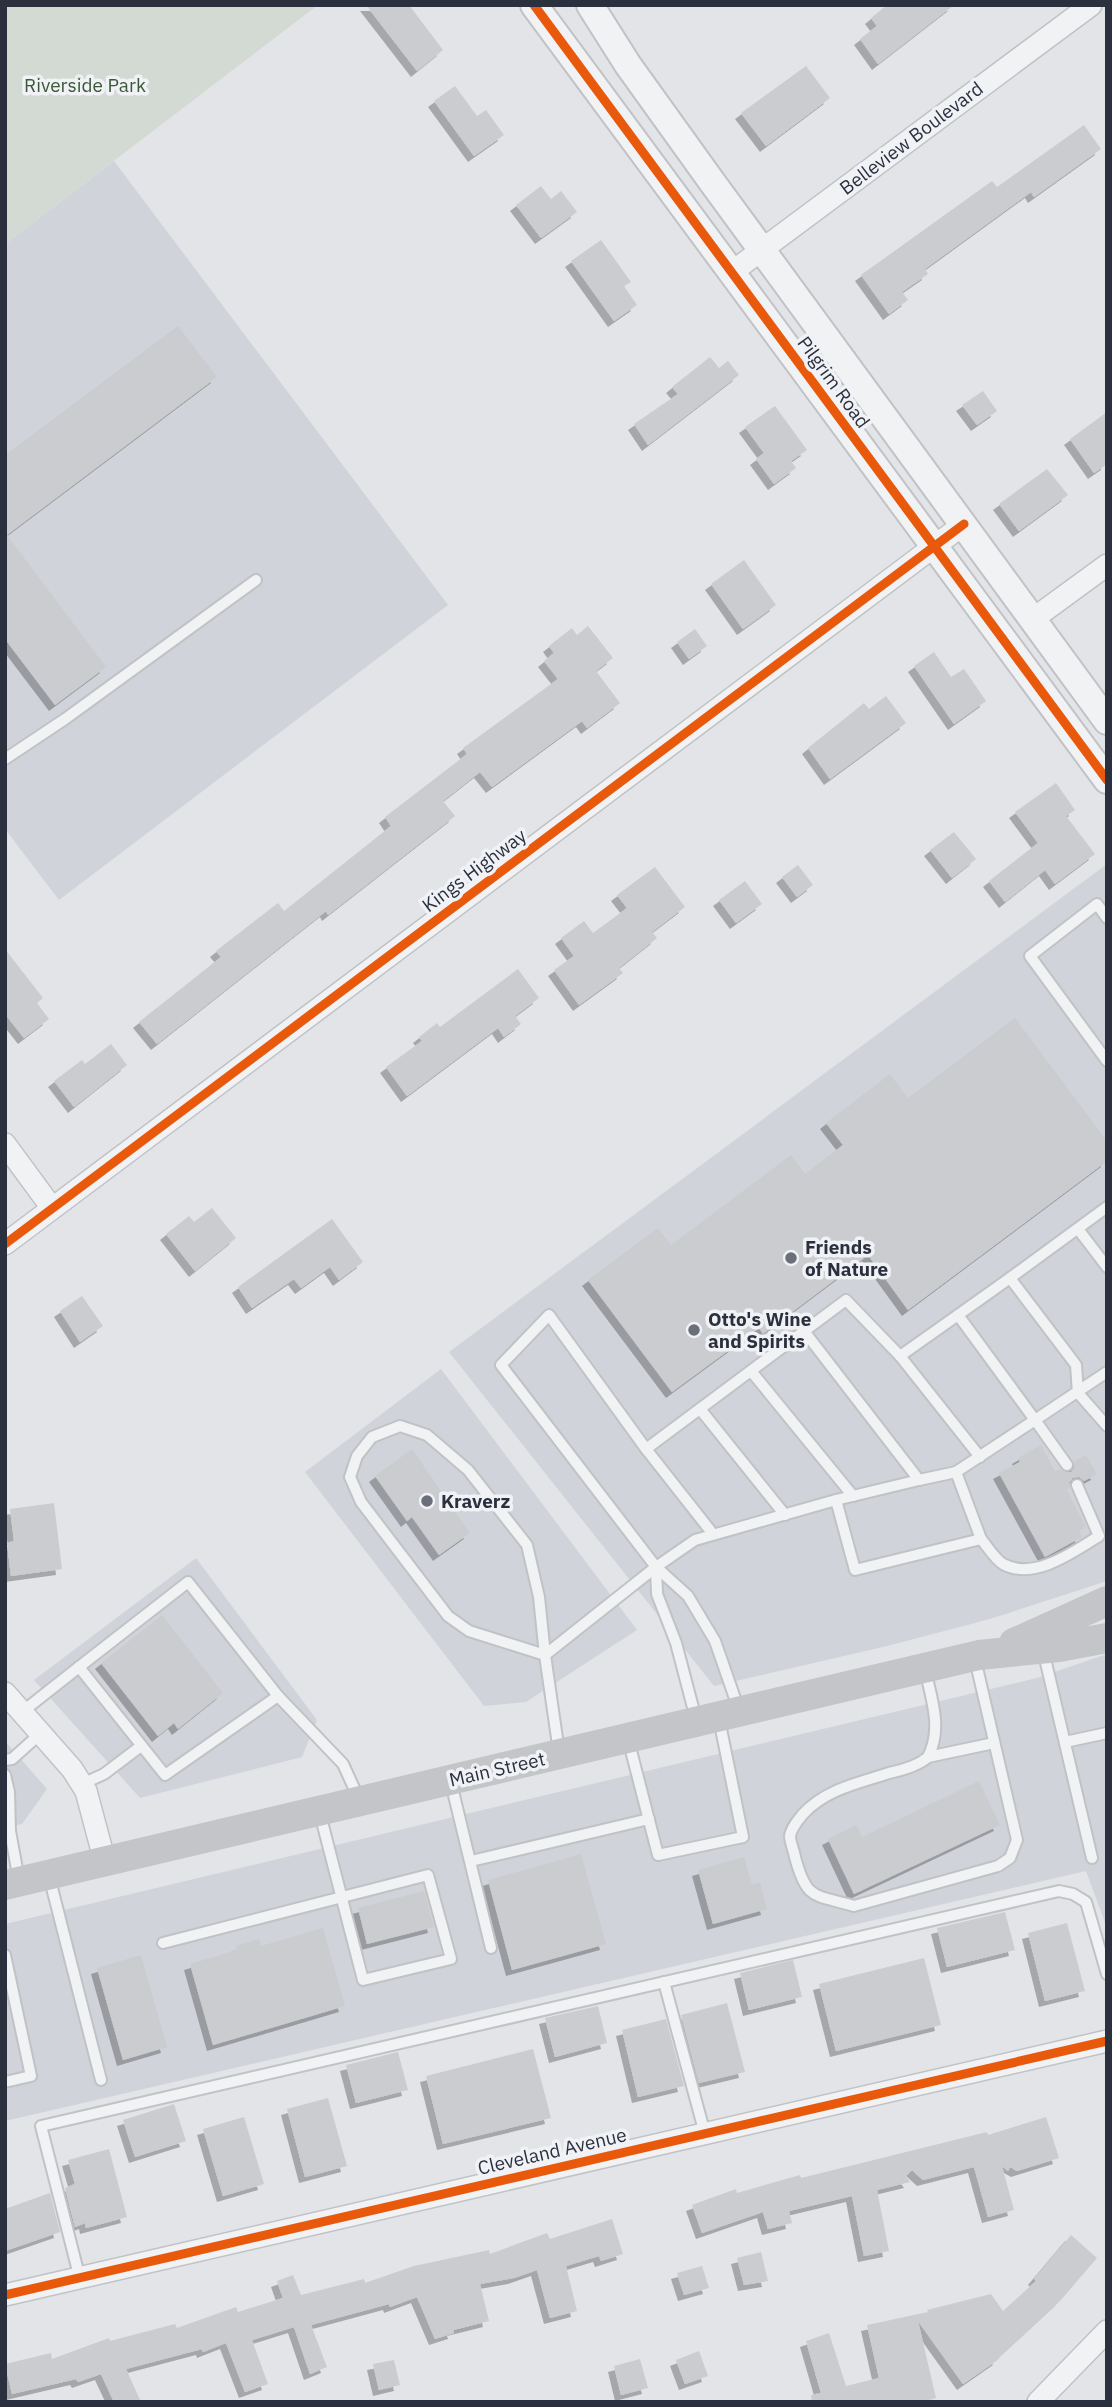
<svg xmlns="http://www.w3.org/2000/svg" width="1112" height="2407" font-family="'IBM Plex Sans',sans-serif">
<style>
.built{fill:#d1d3da}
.green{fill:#d2dad3}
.building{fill:#cbcccf;filter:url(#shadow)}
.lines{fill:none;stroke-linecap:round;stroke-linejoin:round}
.service-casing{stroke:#c1c2c5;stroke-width:14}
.minor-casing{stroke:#c1c2c5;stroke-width:24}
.tertiary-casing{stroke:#c1c2c5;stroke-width:30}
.service{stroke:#f1f2f4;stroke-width:10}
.minor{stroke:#f1f2f4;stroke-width:21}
.tertiary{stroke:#f1f2f4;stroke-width:26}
.secondary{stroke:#c3c5c8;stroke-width:30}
.cycleway-casing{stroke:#f0f2f6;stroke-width:13}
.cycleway{stroke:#e8590c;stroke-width:9}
.poi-dot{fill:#6b6f79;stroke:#f0f2f6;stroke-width:2.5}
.labels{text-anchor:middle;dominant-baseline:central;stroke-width:7;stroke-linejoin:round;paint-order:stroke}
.park-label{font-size:19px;fill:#3c583a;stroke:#f0f2f6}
.street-label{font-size:19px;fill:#2b303e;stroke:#f0f2f6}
.poi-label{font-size:19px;font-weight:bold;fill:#2b303e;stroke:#f0f2f6;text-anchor:start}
</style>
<defs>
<filter id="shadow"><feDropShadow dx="-6" dy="6" stdDeviation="0" flood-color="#0004"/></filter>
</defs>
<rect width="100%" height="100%" fill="#e2e4e7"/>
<g class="built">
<path d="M 114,161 L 448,605 L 59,900 L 5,829 L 5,244 Z"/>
<path d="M 1107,864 L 1107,1581 L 990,1619 L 887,1646 L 714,1686 L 449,1352 Z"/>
<path d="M 441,1369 L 637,1630 L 526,1702 L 484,1706 L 305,1472 Z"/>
<path d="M 196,1558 L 317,1720 L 302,1757 L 140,1798 L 34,1680 Z"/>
<path d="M 1107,1654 L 1107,1928 L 1086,1871 L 5,2121 L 5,1924 L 1037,1678 Z"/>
<path d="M 5,1741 L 47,1789 L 22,1824 L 5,1828 Z"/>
</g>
<path class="green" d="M 5,5 L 318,5 L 5,244 Z"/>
<g class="building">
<path d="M 366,5 L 409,5 L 443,50 L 417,71 Z"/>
<path d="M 887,5 L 954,5 L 878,64 L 860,39 L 877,26 L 871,18 Z"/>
<path d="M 806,66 L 830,98 L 766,146 L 741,113 Z"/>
<path d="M 455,86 L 477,116 L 486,110 L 504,135 L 474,156 L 434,101 Z"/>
<path d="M 1084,125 L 1101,149 L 1034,197 L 1031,192 L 925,269 L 928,274 L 902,292 L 908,300 L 889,314 L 861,275 L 992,181 L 997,187 Z"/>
<path d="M 541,186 L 551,199 L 561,191 L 577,212 L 541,238 L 516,205 Z"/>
<path d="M 601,240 L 631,282 L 624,286 L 637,305 L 614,321 L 571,261 Z"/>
<path d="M 178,326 L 217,377 L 7,535 L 106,667 L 55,705 L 5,639 L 5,455 Z"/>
<path d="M 710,357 L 719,368 L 728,361 L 739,375 L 648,445 L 634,424 L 678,394 L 672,387 Z"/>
<path d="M 983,391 L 997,411 L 977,425 L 962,405 Z"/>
<path d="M 775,406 L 807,450 L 791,461 L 796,468 L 774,484 L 756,459 L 764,453 L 745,427 Z"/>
<path d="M 1107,412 L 1107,464 L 1094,473 L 1070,439 Z"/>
<path d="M 1047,469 L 1068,495 L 1019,531 L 999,504 Z"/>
<path d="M 744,560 L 776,605 L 743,629 L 711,584 Z"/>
<path d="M 588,626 L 613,658 L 596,671 L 620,703 L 587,728 L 582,721 L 492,787 L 480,772 L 443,801 L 455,816 L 328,915 L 326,911 L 157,1044 L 139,1022 L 221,957 L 216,951 L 278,903 L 284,911 L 391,826 L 385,817 L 467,754 L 463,748 L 558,679 L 544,661 L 554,653 L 549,646 L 572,628 L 577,635 Z"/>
<path d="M 695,629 L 707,646 L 689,659 L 677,642 Z"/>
<path d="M 934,652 L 951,677 L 964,669 L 986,701 L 954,724 L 914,666 Z"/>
<path d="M 886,696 L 906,723 L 830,779 L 808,748 L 864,703 L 869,709 Z"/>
<path d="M 1056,783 L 1075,810 L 1066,816 L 1095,854 L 1055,884 L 1045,870 L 1005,902 L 989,881 L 1038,843 L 1015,812 Z"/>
<path d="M 954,832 L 976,859 L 952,878 L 930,850 Z"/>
<path d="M 798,865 L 813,885 L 797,897 L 782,877 Z"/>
<path d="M 655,867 L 685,907 L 652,932 L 657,938 L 619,968 L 623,973 L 579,1005 L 554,970 L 574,956 L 561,938 L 584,921 L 593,933 L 627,908 L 617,895 Z"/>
<path d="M 745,881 L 762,904 L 736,923 L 719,900 Z"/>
<path d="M 5,949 L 43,998 L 37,1003 L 49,1019 L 24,1038 L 5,1014 Z"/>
<path d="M 518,969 L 539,998 L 515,1016 L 521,1024 L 504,1037 L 498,1028 L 407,1096 L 386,1067 L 422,1041 L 419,1037 L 437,1023 L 440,1027 Z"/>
<path d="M 1015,1018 L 1107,1141 L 1107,1161 L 908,1310 L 868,1255 L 763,1334 L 759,1328 L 672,1392 L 588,1280 L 658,1228 L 671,1245 L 791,1155 L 805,1174 L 843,1145 L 826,1123 L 890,1074 L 908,1098 Z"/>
<path d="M 111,1044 L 127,1065 L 74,1107 L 54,1081 L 82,1060 L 85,1064 Z"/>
<path d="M 212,1208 L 236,1238 L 195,1271 L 166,1234 L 189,1216 L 194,1222 Z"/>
<path d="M 332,1219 L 363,1262 L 339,1280 L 330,1267 L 301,1288 L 294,1279 L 252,1308 L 238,1287 Z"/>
<path d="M 82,1296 L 103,1326 L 80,1342 L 60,1311 Z"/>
<path d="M 1041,1445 L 1055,1471 L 1060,1469 L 1064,1472 L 1071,1472 L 1074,1468 L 1074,1461 L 1086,1455 L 1097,1474 L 1084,1481 L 1079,1477 L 1073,1478 L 1069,1483 L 1070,1488 L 1067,1490 L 1086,1527 L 1079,1531 L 1082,1537 L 1045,1557 L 999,1473 L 1020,1462 L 1018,1458 Z"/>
<path d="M 412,1449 L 470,1533 L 439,1555 L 412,1517 L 407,1521 L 375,1476 Z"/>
<path d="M 54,1503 L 62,1569 L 11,1576 L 7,1543 L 14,1541 L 10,1509 Z"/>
<path d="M 162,1615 L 223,1693 L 178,1729 L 174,1723 L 158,1736 L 101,1663 Z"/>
<path d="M 979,1781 L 1000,1825 L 854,1894 L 828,1839 L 856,1825 L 862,1837 Z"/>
<path d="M 581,1854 L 606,1944 L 512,1970 L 488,1880 Z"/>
<path d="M 744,1857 L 752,1885 L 760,1882 L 767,1909 L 713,1924 L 698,1870 Z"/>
<path d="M 424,1891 L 434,1927 L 367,1944 L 358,1908 Z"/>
<path d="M 1005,1912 L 1015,1950 L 947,1967 L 937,1928 Z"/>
<path d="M 1067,1923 L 1085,1991 L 1045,2001 L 1028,1933 Z"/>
<path d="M 323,1928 L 345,2006 L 213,2045 L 190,1964 L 237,1950 L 236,1946 L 259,1939 L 261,1946 Z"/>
<path d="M 141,1955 L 167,2047 L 123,2060 L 97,1968 Z"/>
<path d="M 924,1958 L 941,2025 L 836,2051 L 819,1984 Z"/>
<path d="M 793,1960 L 802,1997 L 749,2010 L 740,1973 Z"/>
<path d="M 727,2003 L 745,2072 L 699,2083 L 681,2015 Z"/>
<path d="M 598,2006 L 607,2043 L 555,2057 L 545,2018 Z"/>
<path d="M 666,2019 L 684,2086 L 638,2097 L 622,2030 Z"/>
<path d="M 533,2049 L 551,2118 L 443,2144 L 426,2076 Z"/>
<path d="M 398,2052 L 408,2090 L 356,2103 L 346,2065 Z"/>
<path d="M 328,2098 L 347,2166 L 305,2177 L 287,2109 Z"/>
<path d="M 174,2104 L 186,2141 L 135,2157 L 123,2120 Z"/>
<path d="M 244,2117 L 264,2184 L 223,2196 L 203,2129 Z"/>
<path d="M 1046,2117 L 1059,2158 L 1017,2171 L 1010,2167 L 1008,2171 L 1002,2166 L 1014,2210 L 988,2217 L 974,2167 L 923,2180 L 912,2170 L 906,2176 L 910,2182 L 877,2190 L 889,2251 L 864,2256 L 852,2196 L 789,2211 L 792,2223 L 768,2229 L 763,2212 L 702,2233 L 692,2205 L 736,2189 L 737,2193 L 800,2175 L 801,2178 L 987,2132 L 988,2135 Z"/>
<path d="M 109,2149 L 127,2217 L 86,2228 L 85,2223 L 75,2227 L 65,2188 L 75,2184 L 68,2160 Z"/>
<path d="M 50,2193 L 60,2232 L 5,2251 L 5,2209 Z"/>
<path d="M 612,2219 L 623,2254 L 601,2261 L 599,2256 L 566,2266 L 577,2311 L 550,2318 L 537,2270 L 514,2278 L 480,2284 L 489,2321 L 453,2330 L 454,2333 L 435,2339 L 417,2297 L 390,2307 L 389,2304 L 311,2325 L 327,2367 L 310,2374 L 294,2327 L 252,2340 L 268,2384 L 245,2392 L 226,2343 L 203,2352 L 202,2349 L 126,2369 L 141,2402 L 114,2402 L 101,2374 L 78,2382 L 76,2379 L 12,2394 L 5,2364 L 51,2353 L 52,2359 L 109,2338 L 110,2341 L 175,2324 L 177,2328 L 236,2307 L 238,2312 L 283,2298 L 277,2281 L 293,2275 L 301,2295 L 364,2279 L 365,2283 L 414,2266 L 489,2250 L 490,2254 L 547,2233 L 550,2239 Z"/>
<path d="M 1071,2235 L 1097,2258 L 1060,2301 L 998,2358 L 999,2359 L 963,2384 L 918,2321 L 936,2398 L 922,2402 L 812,2402 L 811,2395 L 821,2393 L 806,2341 L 829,2333 L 846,2386 L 879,2378 L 867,2325 L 928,2312 L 927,2310 L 991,2294 L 1003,2311 L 1036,2281 L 1034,2279 Z"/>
<path d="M 761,2252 L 768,2281 L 744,2285 L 737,2258 Z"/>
<path d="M 702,2266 L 709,2288 L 684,2295 L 677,2273 Z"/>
<path d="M 699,2351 L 708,2376 L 685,2384 L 676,2360 Z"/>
<path d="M 640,2359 L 648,2388 L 621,2395 L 614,2366 Z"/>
<path d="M 394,2360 L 400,2385 L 379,2390 L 373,2364 Z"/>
</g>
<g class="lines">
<g class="service-casing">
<g id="service">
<path d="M 5,759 L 65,719 L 256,580"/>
<path d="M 1107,918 L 1097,904 L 1030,956 L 1107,1061"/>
<path d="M 1107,1207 L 1010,1278 L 1076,1365 L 1078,1393 L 1107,1426"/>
<path d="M 1078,1229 L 1107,1267"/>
<path d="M 958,1315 L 1010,1278"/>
<path d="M 804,1331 L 919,1480 L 956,1472"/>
<path d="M 900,1356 L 980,1457"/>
<path d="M 751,1371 L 853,1496"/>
<path d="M 700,1409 L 785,1515"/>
<path d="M 646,1449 L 713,1534"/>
<path d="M 1067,1465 L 1035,1420 L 956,1472 L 981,1539 L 855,1570 L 836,1500 L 695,1540 L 656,1567 L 501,1365 L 549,1315 L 646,1449 L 846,1300 L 900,1356 L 958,1315 L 1035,1420 L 1107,1372"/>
<path d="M 836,1500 L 919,1480"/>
<path d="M 981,1539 C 987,1546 995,1559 1003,1564 C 1034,1581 1073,1552 1099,1536 L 1077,1485"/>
<path d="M 656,1567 L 688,1596 L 715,1641 L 739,1710"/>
<path d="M 656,1567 L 657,1594 L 676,1643 L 696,1719"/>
<path d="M 1043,1650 L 1092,1858"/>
<path d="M 79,1667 L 188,1582 L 278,1696"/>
<path d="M 925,1669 C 931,1698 943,1728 928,1757 C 918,1766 903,1770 889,1773 C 859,1783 826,1789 803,1814 C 798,1820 791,1828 790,1836 C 790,1842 794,1851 795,1857 C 807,1902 815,1894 854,1906 L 998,1866 L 1010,1858 L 1017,1840 L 975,1659"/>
<path d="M 22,1712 L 79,1667 L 165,1775 L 278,1696 L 343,1764 L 359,1799"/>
<path d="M 628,1739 L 658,1855 L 743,1837 L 719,1719"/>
<path d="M 1065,1742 L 1107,1733"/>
<path d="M 559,1752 L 545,1655 L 539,1597 L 527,1545 L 468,1470 L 427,1435 L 400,1426 L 372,1437 L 357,1456 L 350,1477 L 361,1502 L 448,1616 L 469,1631 L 545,1655 L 656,1567"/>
<path d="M 928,1757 L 994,1743"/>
<path d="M 5,1760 L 12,1759 L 41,1733"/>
<path d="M 5,1775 L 9,1792 L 10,1831 L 19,1880"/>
<path d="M 451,1783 L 491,1948"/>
<path d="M 82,1784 L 104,1774 L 141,1746"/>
<path d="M 471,1861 L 649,1819"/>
<path d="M 49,1876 L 101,2080"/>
<path d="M 163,1943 L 428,1875 L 451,1959 L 363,1980 L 320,1814"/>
<path d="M 5,1955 L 31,2076 L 5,2082"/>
<path d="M 664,1982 L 705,2134"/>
<path d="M 80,2279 L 41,2126 L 1059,1891 L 1073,1894 L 1086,1902 L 1107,1974"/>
</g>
</g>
<g class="minor-casing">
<g id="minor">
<path d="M 732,272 L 1091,5"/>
<path d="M 1033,619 L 1107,565"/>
<path d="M 5,1144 L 52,1208"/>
<path d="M 5,1244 L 964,524"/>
<path d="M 5,1693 L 72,1769 L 86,1791 L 105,1862"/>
<path d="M 5,2295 L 1107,2041"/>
<path d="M 1038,2402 L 1107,2331"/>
</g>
</g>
<g class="tertiary-casing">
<g id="tertiary">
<path d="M 534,5 L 1107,780"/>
<path d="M 590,5 L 628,65 L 712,182 L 1107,721"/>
</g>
</g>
<use href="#service" class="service"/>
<use href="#minor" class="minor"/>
<use href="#tertiary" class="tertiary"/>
<g class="secondary">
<path d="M 1014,1643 L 1107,1601"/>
<path d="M 5,1885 L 979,1655 L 1059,1647 L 1107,1638"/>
</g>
<g class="cycleway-casing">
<g id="cycleway">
<path d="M 534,5 L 1107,780"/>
<path d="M 5,1244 L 964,524"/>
<path d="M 5,2295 L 1107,2041"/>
</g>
</g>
<use href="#cycleway" class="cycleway"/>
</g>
<g class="poi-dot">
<circle cx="791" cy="1258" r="7"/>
<circle cx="694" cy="1330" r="7"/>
<circle cx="427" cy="1501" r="7"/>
</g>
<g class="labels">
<g class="park-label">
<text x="85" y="85">Riverside Park</text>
</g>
<g class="street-label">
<text transform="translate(911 138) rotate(-37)">Belleview Boulevard</text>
<text transform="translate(834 382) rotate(54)">Pilgrim Road</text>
<text transform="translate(474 870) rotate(-37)">Kings Highway</text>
<text transform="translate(497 1769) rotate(-13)">Main Street</text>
<text transform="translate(552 2151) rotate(-13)">Cleveland Avenue</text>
</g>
<g class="poi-label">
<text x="805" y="1247">Friends<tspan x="805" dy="22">of Nature</tspan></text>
<text x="708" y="1319">Otto's Wine<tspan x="708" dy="22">and Spirits</tspan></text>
<text x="441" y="1501">Kraverz</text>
</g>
</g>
<rect width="1112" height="2407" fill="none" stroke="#2b303e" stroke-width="14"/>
</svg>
